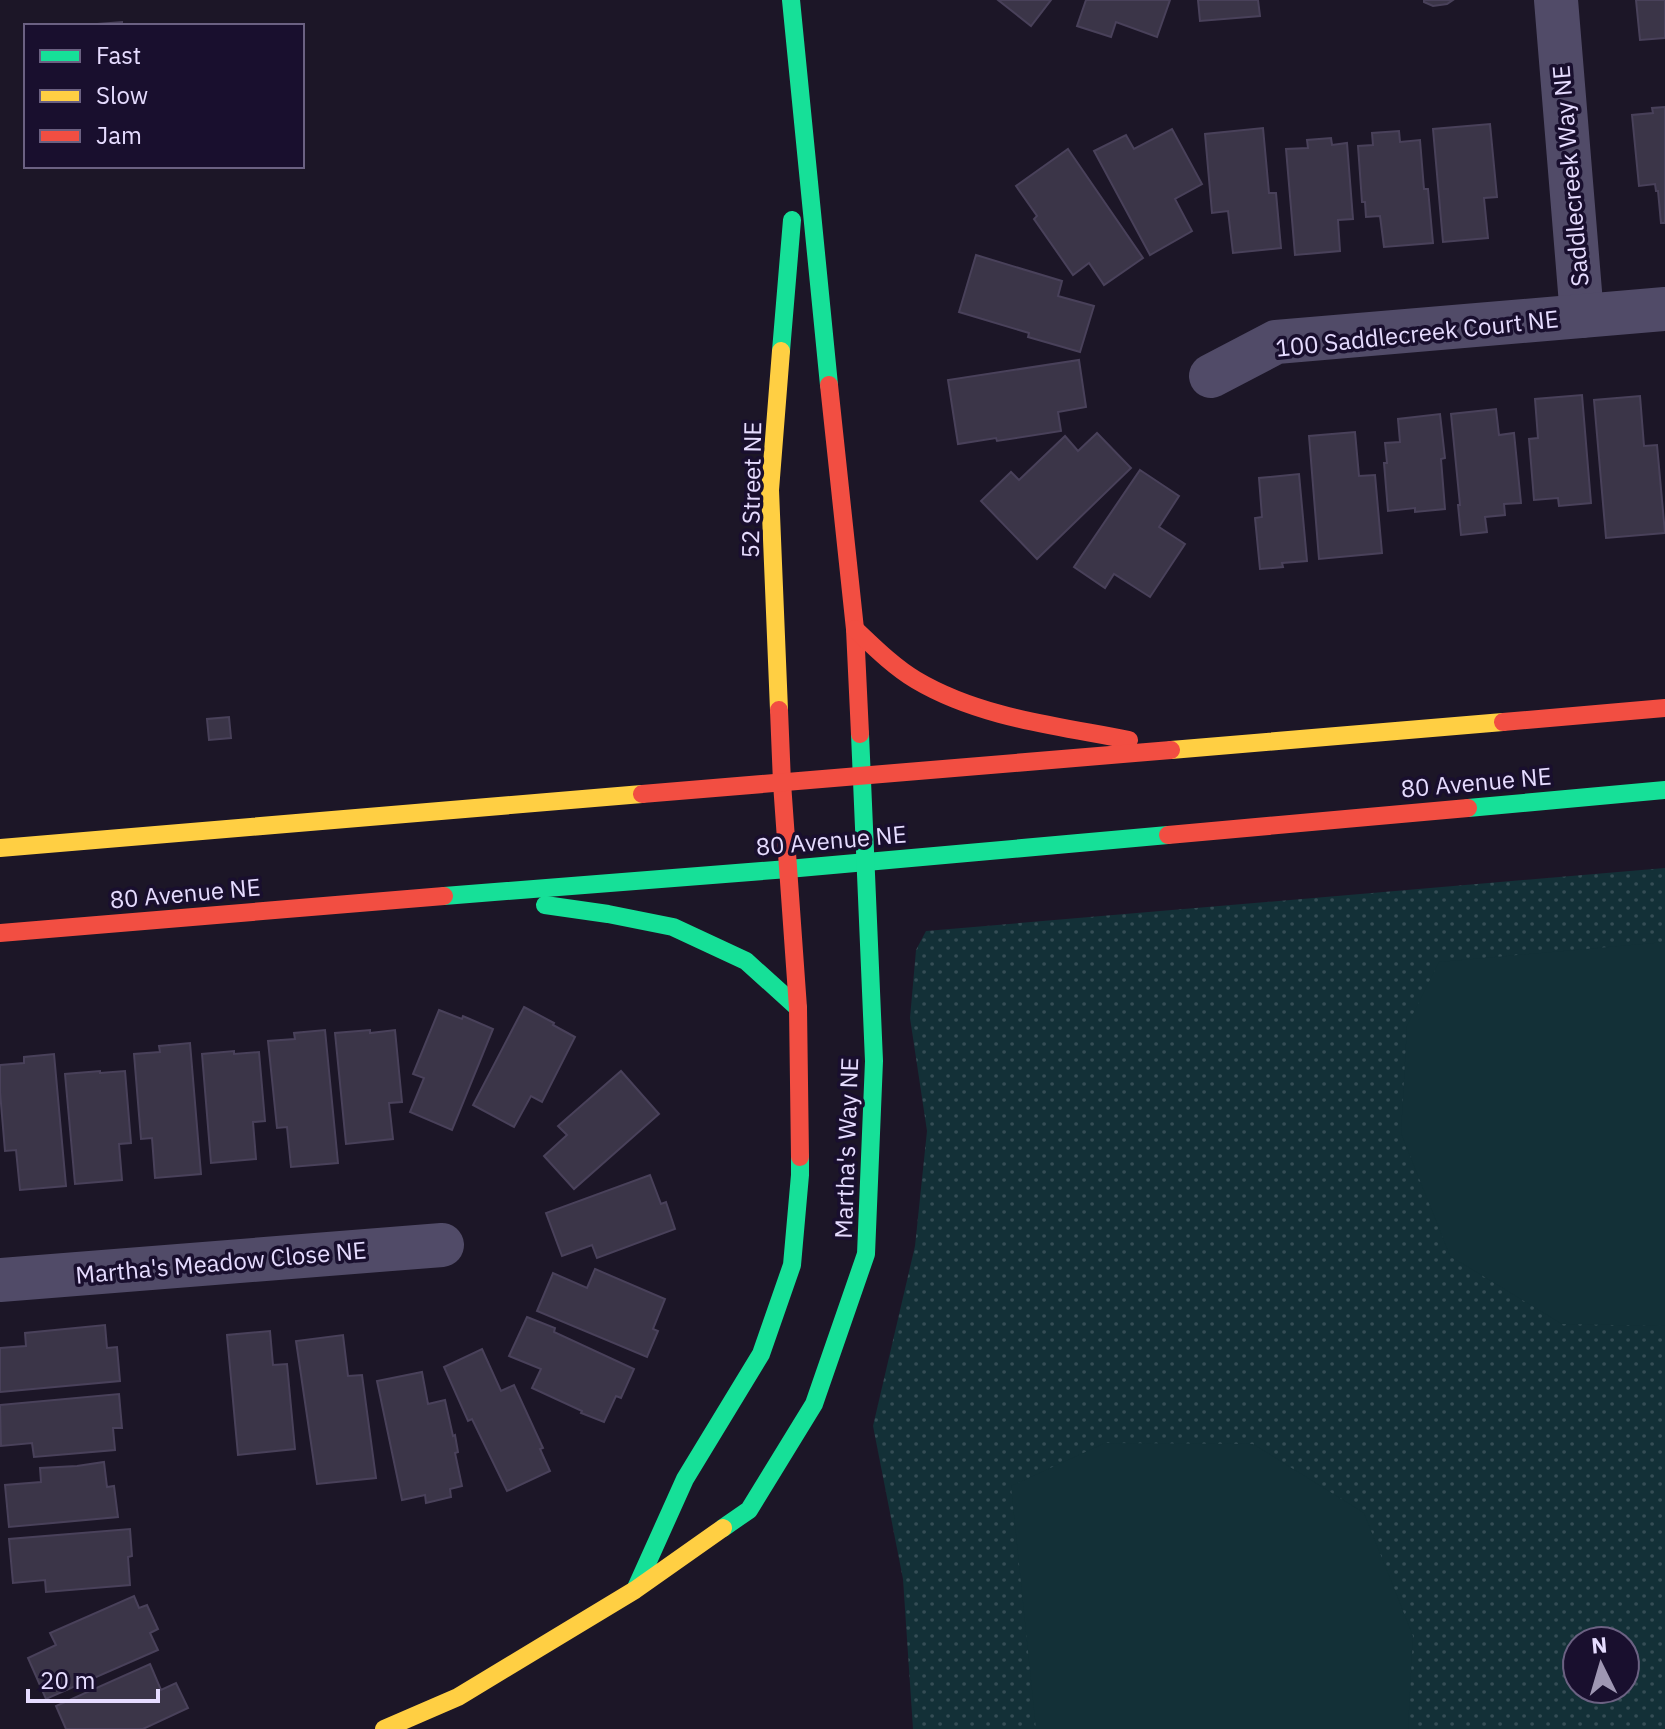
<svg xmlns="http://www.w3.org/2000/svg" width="1665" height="1729" font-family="'IBM Plex Sans',sans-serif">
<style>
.park{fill:url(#park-dots);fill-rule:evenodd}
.garden{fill:#133037}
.building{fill:#3b3548;stroke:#49415a;stroke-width:2}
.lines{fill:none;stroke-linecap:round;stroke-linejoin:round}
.street{stroke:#514b68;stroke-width:44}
.fast{stroke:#16e098;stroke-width:18}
.slow{stroke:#ffcf43;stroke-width:18}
.jam{stroke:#f24e42;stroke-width:18}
.labels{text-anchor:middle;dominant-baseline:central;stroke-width:7;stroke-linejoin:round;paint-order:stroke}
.street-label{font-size:24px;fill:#e6dcff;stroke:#190f2e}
</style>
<defs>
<pattern id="park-dots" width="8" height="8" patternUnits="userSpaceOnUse" patternTransform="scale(2)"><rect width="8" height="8" fill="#133037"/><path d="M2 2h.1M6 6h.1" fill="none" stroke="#354d55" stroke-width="1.8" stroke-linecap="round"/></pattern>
</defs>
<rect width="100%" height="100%" fill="#1c1627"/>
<path class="park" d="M 1665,868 L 1665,1729 L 913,1729 L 903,1579 L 873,1426 L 915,1246 L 927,1131 L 910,1018 L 916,950 L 926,931 ZM 1577,1641 L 1625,1641 L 1625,1689 L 1577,1689 Z"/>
<g class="garden">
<path d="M 1665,942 L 1665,1326 L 1562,1324 L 1450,1256 L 1401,1133 L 1407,1026 L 1439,962 Z"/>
<path d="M 1105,1443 L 1253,1444 L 1364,1513 L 1413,1636 L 1408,1729 L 1036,1729 L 1011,1486 Z"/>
</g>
<g class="building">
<path d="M 998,0 L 1051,0 L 1031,26 Z"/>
<path d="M 1086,0 L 1170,0 L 1157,37 L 1116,22 L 1111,37 L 1077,26 Z"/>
<path d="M 1198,0 L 1258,0 L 1260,16 L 1200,21 Z"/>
<path d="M 1424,0 L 1453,0 L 1447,4 L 1433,6 L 1424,2 Z"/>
<path d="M 1636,0 L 1665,0 L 1665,38 L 1640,40 Z"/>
<path d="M 122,22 L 122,26 L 98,26 L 98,24 Z"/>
<path d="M 1665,107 L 1665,223 L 1661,223 L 1658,191 L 1656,191 L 1655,184 L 1639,186 L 1632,115 L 1653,113 L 1652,108 Z"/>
<path d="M 1490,124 L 1497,197 L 1484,198 L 1488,238 L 1443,242 L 1433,129 Z"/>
<path d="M 1263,128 L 1269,193 L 1276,193 L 1281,248 L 1233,253 L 1228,211 L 1212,213 L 1205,134 Z"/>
<path d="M 1172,129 L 1202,184 L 1175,199 L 1192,231 L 1150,255 L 1094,151 L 1126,135 L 1134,149 Z"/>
<path d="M 1399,131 L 1400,142 L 1420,140 L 1424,189 L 1428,189 L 1433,243 L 1384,247 L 1380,216 L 1366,217 L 1365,202 L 1362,202 L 1358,146 L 1373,145 L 1372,133 Z"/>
<path d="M 1331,138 L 1332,145 L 1347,143 L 1353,219 L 1338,220 L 1340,251 L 1295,255 L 1286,149 L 1308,148 L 1307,140 Z"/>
<path d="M 1068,149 L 1143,258 L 1104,285 L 1089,263 L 1073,275 L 1034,219 L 1037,216 L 1016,186 Z"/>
<path d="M 976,255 L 1062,281 L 1058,296 L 1094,306 L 1080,352 L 1028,337 L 1029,333 L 959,312 Z"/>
<path d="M 1079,360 L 1086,407 L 1058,412 L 1061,431 L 997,441 L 996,438 L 958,444 L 948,380 Z"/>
<path d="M 1582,395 L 1591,503 L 1559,506 L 1558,498 L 1534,500 L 1529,439 L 1538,438 L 1535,399 Z"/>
<path d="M 1640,396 L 1644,446 L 1657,445 L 1665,533 L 1606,538 L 1594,400 Z"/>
<path d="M 1496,409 L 1499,435 L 1514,433 L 1521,503 L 1504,504 L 1505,515 L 1485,517 L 1487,532 L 1461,535 L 1458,505 L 1460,505 L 1451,414 Z"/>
<path d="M 1440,414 L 1445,458 L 1441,459 L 1445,509 L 1415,512 L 1415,508 L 1388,511 L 1384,463 L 1387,463 L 1385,443 L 1400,442 L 1398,419 Z"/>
<path d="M 1355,432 L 1359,476 L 1375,475 L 1382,553 L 1319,559 L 1309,436 Z"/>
<path d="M 1097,433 L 1131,468 L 1037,559 L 981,501 L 1011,472 L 1019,480 L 1065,436 L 1078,451 Z"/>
<path d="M 1140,470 L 1179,496 L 1159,527 L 1185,544 L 1150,597 L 1114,574 L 1105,588 L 1074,567 Z"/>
<path d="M 1299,474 L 1307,561 L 1282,563 L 1283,567 L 1260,569 L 1255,518 L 1262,517 L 1259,478 Z"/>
<path d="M 229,717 L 231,738 L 209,740 L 207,719 Z"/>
<path d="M 524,1007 L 554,1023 L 553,1025 L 575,1037 L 542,1102 L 531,1096 L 514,1127 L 473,1105 Z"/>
<path d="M 439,1010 L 462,1019 L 463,1016 L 493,1029 L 452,1130 L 410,1112 L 424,1078 L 413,1074 Z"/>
<path d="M 325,1030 L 338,1163 L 291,1167 L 287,1127 L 277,1128 L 268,1041 L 295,1039 L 294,1033 Z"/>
<path d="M 370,1030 L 370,1033 L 395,1030 L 402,1102 L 389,1103 L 393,1139 L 346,1144 L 335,1033 Z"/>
<path d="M 190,1043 L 201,1174 L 155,1178 L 152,1138 L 141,1139 L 134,1054 L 160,1052 L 159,1046 Z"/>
<path d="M 234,1051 L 234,1054 L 259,1052 L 265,1121 L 253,1122 L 256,1159 L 211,1163 L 202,1054 Z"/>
<path d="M 54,1054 L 66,1186 L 20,1190 L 16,1150 L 5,1151 L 0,1092 L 0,1065 L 24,1063 L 24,1057 Z"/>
<path d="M 100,1071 L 100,1073 L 125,1071 L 131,1143 L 119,1144 L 122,1180 L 75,1184 L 65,1074 Z"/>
<path d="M 621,1071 L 659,1114 L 574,1189 L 544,1156 L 567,1135 L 558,1126 Z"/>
<path d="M 650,1175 L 661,1204 L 666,1202 L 675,1229 L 597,1258 L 592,1245 L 562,1256 L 546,1213 Z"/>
<path d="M 595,1269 L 665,1299 L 653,1329 L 658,1331 L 647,1357 L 537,1311 L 553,1273 L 587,1288 Z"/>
<path d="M 527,1317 L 555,1328 L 554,1332 L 634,1369 L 621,1398 L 616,1396 L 604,1422 L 581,1413 L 582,1411 L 532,1388 L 541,1369 L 509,1356 Z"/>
<path d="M 105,1325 L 107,1348 L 117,1347 L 120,1381 L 0,1392 L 0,1348 L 26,1346 L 25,1333 Z"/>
<path d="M 270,1331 L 273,1365 L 287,1364 L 295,1449 L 238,1455 L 227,1335 Z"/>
<path d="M 343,1335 L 348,1376 L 362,1375 L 376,1478 L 317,1484 L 296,1341 Z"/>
<path d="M 482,1349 L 501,1391 L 514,1385 L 543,1448 L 540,1449 L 550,1471 L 507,1491 L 472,1419 L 468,1421 L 444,1367 Z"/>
<path d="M 422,1372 L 428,1404 L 445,1400 L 453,1436 L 455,1435 L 458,1452 L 455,1453 L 462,1486 L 450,1489 L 451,1497 L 426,1503 L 425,1495 L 402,1500 L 377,1381 Z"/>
<path d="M 119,1394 L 122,1428 L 113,1428 L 115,1450 L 34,1457 L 32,1443 L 1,1446 L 0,1405 Z"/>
<path d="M 104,1462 L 107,1487 L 114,1486 L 118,1517 L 9,1527 L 5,1485 L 41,1482 L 40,1468 L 77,1466 Z"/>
<path d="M 130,1529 L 132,1556 L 128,1557 L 130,1585 L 46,1592 L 45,1580 L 13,1583 L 9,1539 Z"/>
<path d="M 134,1596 L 139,1608 L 147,1605 L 158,1629 L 150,1633 L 158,1650 L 46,1699 L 28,1658 L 56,1645 L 50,1633 Z"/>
<path d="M 150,1664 L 161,1690 L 176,1683 L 188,1708 L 143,1729 L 66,1729 L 56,1706 Z"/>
</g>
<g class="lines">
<g class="street">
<path d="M 1556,0 L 1582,316"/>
<path d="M 1211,376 L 1276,342 L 1665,309"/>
<path d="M 0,1280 L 442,1245"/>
</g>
<g class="fast">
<path d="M 791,0 L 829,385"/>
<path d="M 781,351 L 792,220"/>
<path d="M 1468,808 L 1665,790"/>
<path d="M 444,896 L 788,869 L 1168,835"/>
<path d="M 545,905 L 608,914 L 673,927 L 746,961 L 798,1008"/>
<path d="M 723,1528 L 749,1510 L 814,1404 L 866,1254 L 874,1061 L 860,734"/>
<path d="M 636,1588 L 685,1479 L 761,1354 L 792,1265 L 800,1175 L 800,1157"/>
</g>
<g class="slow">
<path d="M 779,710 L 770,490 L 781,351"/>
<path d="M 1171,750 L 1503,722"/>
<path d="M 0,848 L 642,794"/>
<path d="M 384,1729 L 458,1697 L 635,1590 L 723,1528"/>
</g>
<g class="jam">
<path d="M 829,385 L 855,629 L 860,734"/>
<path d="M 855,629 C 874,647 894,667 916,680 C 980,718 1058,726 1129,740"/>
<path d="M 779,710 L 782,783 L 798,1008 L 800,1157"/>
<path d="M 1503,722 L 1665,708"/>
<path d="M 642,794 L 1171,750"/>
<path d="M 1168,835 L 1468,808"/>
<path d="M 0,933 L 444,896"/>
</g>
</g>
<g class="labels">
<g class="street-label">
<text transform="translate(1570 176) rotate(-95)">Saddlecreek Way NE</text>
<text transform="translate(1417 333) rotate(-6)">100 Saddlecreek Court NE</text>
<text transform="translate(751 490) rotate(-89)">52 Street NE</text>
<text transform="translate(1476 782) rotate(-5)">80 Avenue NE</text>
<text transform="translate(831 840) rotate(-5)">80 Avenue NE</text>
<text transform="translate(185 893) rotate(-5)">80 Avenue NE</text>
<text transform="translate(846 1148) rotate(-88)">Martha's Way NE</text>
<text transform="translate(221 1262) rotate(-5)">Martha's Meadow Close NE</text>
</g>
</g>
<rect x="24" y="24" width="280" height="144" fill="#190f2e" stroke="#6b6182" stroke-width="2"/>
<rect x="40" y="50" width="40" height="12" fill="#16e098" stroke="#6b6182" stroke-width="2"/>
<text x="96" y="64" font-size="24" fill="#e6dcff">Fast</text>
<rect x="40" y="90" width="40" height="12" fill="#ffcf43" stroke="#6b6182" stroke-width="2"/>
<text x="96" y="104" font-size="24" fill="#e6dcff">Slow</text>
<rect x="40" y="130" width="40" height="12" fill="#f24e42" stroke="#6b6182" stroke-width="2"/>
<text x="96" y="144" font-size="24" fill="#e6dcff">Jam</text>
<g transform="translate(1601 1665) rotate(355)"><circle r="38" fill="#190f2e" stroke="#6b6182" stroke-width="2"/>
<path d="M0-6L14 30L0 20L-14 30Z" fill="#9f97b3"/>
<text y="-12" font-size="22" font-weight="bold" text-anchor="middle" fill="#e6dcff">N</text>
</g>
<path d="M28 1689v12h130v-12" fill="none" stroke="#e6dcff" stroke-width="4"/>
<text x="40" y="1689" font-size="24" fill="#e6dcff" stroke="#190f2e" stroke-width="6" paint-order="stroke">20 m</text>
</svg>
